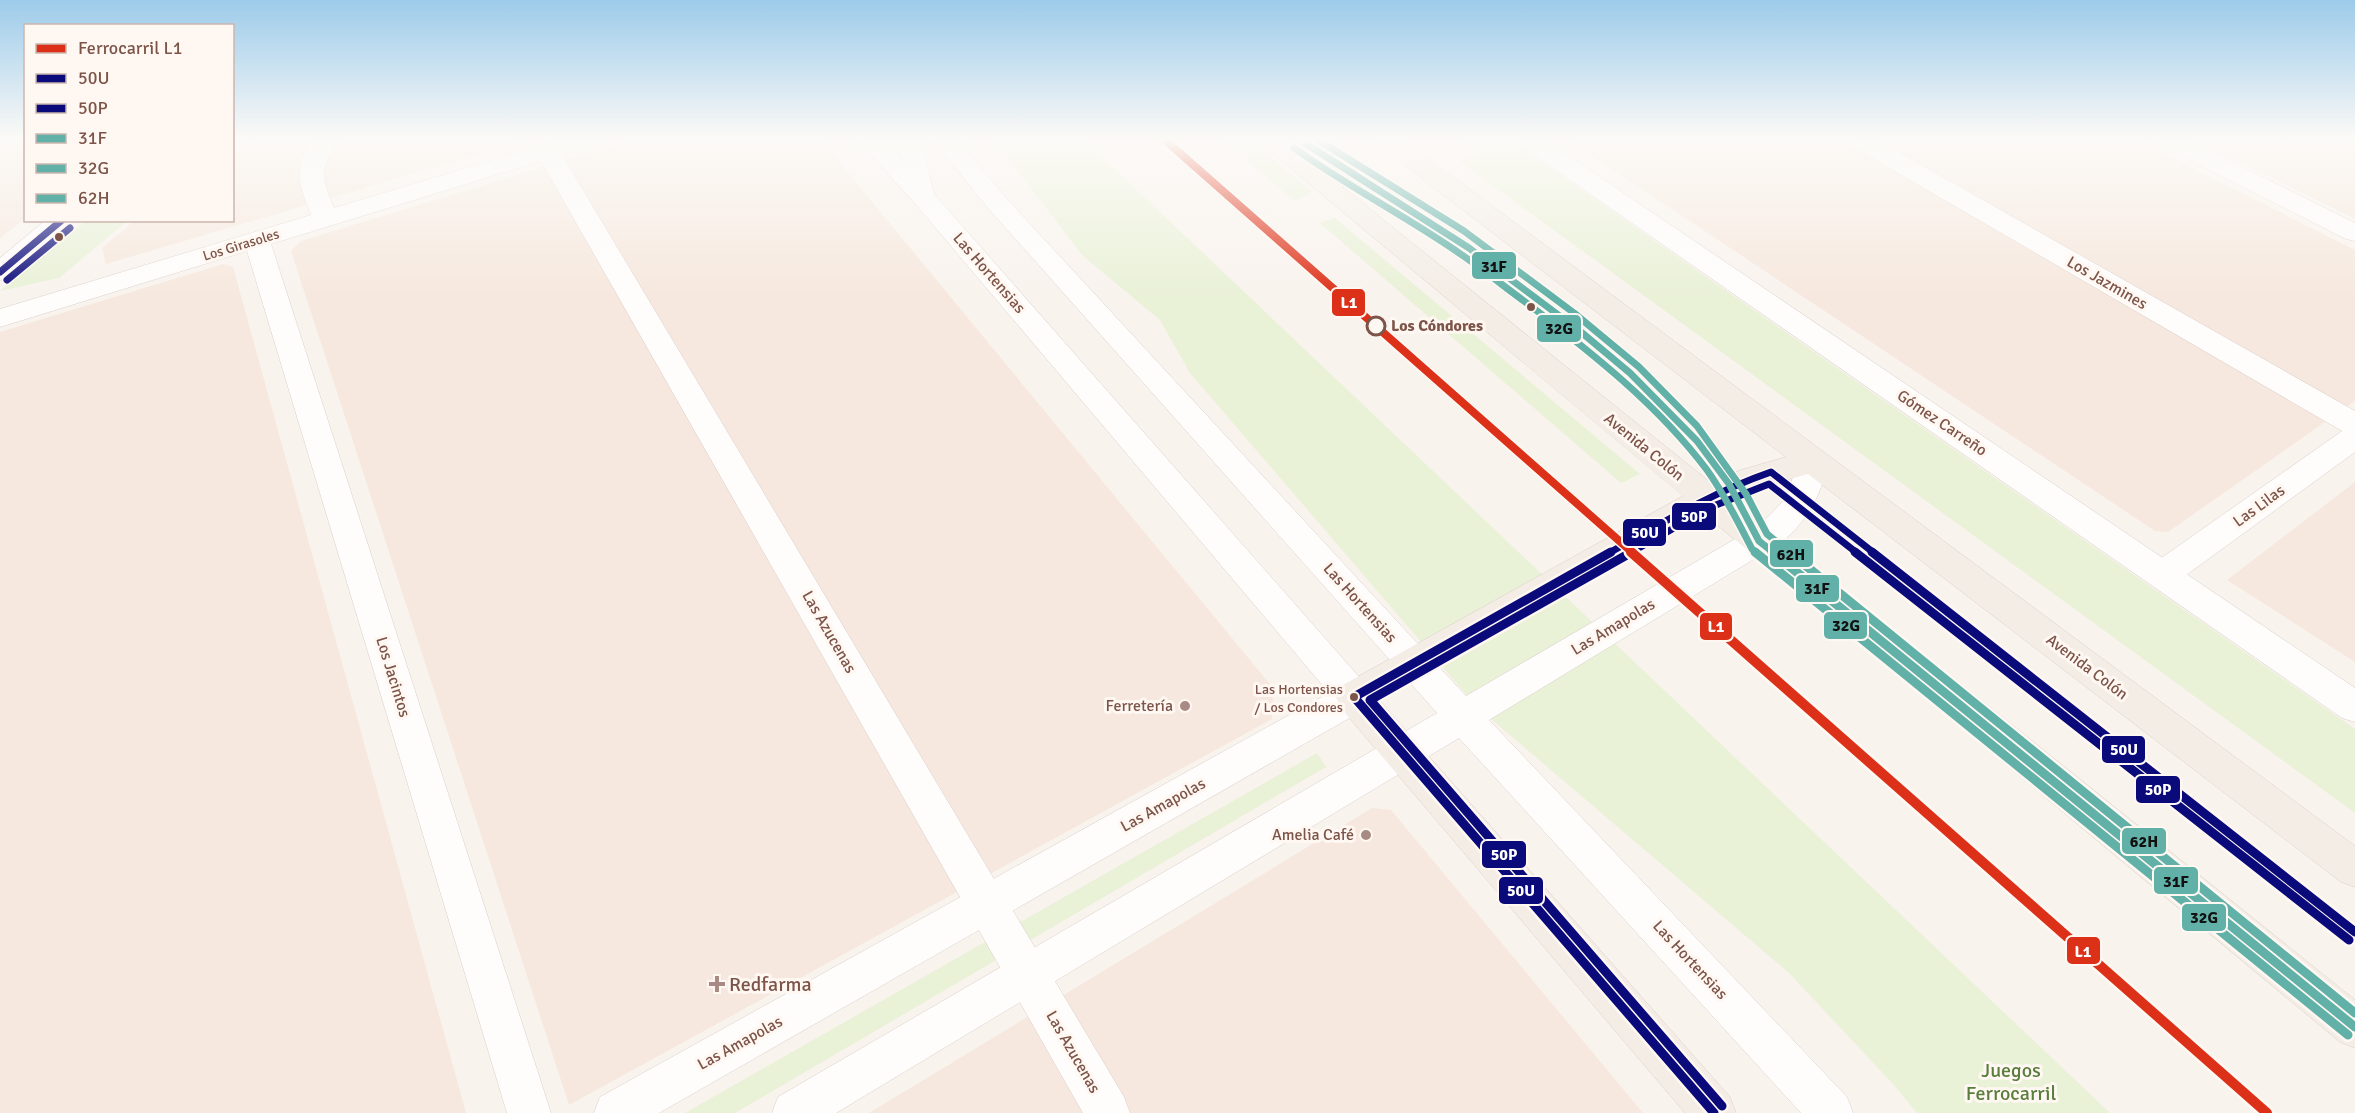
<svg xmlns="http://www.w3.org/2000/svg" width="2355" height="1113" font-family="Signika,sans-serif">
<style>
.residential{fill:#f6e8de}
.green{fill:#e9f1d7}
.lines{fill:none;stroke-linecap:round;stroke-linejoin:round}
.minor-casing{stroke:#d9cfca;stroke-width:1}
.tertiary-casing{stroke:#d9cfca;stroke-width:1}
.primary-casing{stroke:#dbcfca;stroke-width:1}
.minor{fill:#fefdfc;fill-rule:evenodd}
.tertiary{fill:#fefdfc;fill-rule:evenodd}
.primary{fill:#f4ede6;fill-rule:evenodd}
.bus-1-far1-casing{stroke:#fff8f2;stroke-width:10}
.bus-1-casing{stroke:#fff8f2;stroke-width:14}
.bus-2-far1-casing{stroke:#fff8f2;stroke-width:10}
.bus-2-casing{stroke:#fff8f2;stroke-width:14}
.bus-3-far1-casing{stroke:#fff8f2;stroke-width:10}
.bus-3-casing{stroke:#fff8f2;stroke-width:14}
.bus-4-far1-casing{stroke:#fff8f2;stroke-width:10}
.bus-4-casing{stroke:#fff8f2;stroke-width:14}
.bus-5-far1-casing{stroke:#fff8f2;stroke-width:10}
.bus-5-casing{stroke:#fff8f2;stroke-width:14}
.bus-1-far1{stroke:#0a0a7a;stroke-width:7}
.bus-1{stroke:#0a0a7a;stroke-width:9}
.bus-2-far1{stroke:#0a0a7a;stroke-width:7}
.bus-2{stroke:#0a0a7a;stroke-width:9}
.bus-3-far1{stroke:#62b1a8;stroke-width:7}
.bus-3{stroke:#62b1a8;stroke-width:9}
.bus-4-far1{stroke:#62b1a8;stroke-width:7}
.bus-4{stroke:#62b1a8;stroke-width:9}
.bus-5-far1{stroke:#62b1a8;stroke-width:7}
.bus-5{stroke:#62b1a8;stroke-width:9}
.rail-1-far1-casing{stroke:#fff8f2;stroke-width:11}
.rail-1-casing{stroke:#fff8f2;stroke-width:15}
.rail-1-far1{stroke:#dd3018;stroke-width:8}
.rail-1{stroke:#dd3018;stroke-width:10}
.bus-dot{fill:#7d5449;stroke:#fff8f2;stroke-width:2}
.stop-dot{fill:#fff8f2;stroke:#7d5449;stroke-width:3}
.poi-dot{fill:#a88c83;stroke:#fff8f2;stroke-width:2}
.labels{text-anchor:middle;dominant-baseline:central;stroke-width:6;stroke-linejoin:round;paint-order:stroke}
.far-street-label{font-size:14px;fill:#7d5449;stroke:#fff8f2}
.bus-label{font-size:14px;fill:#7d5449;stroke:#fff8f2;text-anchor:end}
.street-label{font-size:16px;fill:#7d5449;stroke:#fff8f2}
.stop-label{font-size:16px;font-weight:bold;fill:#7d5449;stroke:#fff8f2;text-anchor:start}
.poi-label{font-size:16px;fill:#7d5449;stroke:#fff8f2;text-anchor:end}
.near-poi-label{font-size:20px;fill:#7d5449;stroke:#fff8f2;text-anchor:start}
.near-park-label{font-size:20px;fill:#587d3c;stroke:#fff8f2}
.line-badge{stroke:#fff8f2;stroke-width:2}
.badge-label{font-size:16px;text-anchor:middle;font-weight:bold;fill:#fff}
.pale-badge-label{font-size:16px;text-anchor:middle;font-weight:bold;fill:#111}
</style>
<rect width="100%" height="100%" fill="#f9f3ee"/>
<g class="residential">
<path d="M 0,140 L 25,140 L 26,218 L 0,238 Z"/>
<path d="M 233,140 L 527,140 L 106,264 L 102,248 L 134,221 L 232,220 Z"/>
<path d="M 632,140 L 821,140 L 1273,688 L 1272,719 L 569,1105 L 291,251 L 301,241 Z"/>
<path d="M 1568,140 L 2137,140 L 2355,250 L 2355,401 L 2168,532 L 2155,531 Z"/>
<path d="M 2197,140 L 2355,140 L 2355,219 L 2196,140 Z"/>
<path d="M 223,264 L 233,267 L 466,1113 L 0,1113 L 0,332 Z"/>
<path d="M 2355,482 L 2355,662 L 2227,580 Z"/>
<path d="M 1372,808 L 1391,810 L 1643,1113 L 869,1113 Z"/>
</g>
<g class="green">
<path d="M 994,140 L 1084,140 L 2110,1113 L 1917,1113 L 1893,1084 L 1789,973 L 1477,707 L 1190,373 L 1160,320 L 1083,256 Z"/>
<path d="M 1222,140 L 1251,140 L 1312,192 L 1295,201 Z"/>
<path d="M 1462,140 L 1510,140 L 2355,729 L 2355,813 L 1459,161 L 1480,154 Z"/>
<path d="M 1335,218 L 1640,474 L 1621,483 L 1320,223 Z"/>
<path d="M 86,221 L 127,221 L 59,278 L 0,291 Z"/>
<path d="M 1317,753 L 1326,767 L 735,1113 L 685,1113 Z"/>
</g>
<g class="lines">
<g class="minor-casing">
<g id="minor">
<path d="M 314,140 L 339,140 C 319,170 320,175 334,208 L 559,140 L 597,140 L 594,145 L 562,155 L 1124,1097 L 1130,1113 L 1083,1113 L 541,161 L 271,244 L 551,1113 L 507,1113 L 247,251 L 0,327 L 0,309 L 311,215 C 300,187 291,165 314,140 Z"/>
<path d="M 857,140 L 883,140 L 931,191 L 935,196 L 931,201 L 922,204 L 913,201 Z"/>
<path d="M 1847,140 L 1877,140 L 2355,411 L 2355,452 L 2174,584 L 2162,588 L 2150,584 L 2145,575 L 2150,566 L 2342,431 L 1850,145 Z"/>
</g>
</g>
<g class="tertiary-casing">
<g id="tertiary">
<path d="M 898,140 L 922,140 L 934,194 L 1367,686 L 1372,697 L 1367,708 L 659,1113 L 594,1113 L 600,1097 L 1329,693 L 913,201 L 909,196 Z"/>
<path d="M 933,140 L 958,140 L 1006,198 L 1466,696 L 1747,532 L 1769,516 L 1785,499 L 1802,453 L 1813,450 L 1824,453 L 1828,461 C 1822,494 1808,520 1782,542 L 1489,720 L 1847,1097 L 1853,1113 L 1801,1113 L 1459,738 L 836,1113 L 772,1113 L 778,1097 L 1437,713 L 988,208 Z"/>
<path d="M 1517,140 L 1545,140 L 2355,688 L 2355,722 L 2342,718 L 1520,145 Z"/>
<path d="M 2157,140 L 2188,140 L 2355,223 L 2355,241 L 2346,239 L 2160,145 Z"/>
<path d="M 46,220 L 76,220 L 10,278 L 0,280 L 0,258 Z"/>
</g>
</g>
<g class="primary-casing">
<path id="primary" d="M 1257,140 L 1284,140 L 1711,483 L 1741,470 L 1786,457 L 1378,145 L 1375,140 L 1403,140 L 2355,846 L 2355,887 L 2341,882 L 1808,474 L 1762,487 L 1732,500 L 2355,1000 L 2355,1048 L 2340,1042 L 1704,514 L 1379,700 L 1730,1097 L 1736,1113 L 1685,1113 L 1341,708 L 1336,697 L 1341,686 L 1683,496 Z"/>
</g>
<use href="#minor" class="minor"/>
<use href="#tertiary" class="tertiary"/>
<use href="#primary" class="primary"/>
<g class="bus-1-far1-casing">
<g id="bus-1-far1">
<path d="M 0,272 L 62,220"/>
<path d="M 1609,553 C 1662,523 1713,492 1771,472 L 1874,553"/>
</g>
</g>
<g class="bus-1-casing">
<g id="bus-1">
<path d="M 1611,552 L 1354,697 L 1714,1113"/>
<path d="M 1872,552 L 2355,932"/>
</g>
</g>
<g class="bus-2-far1-casing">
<g id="bus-2-far1">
<path d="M 7,280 L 70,228"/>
<path d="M 1630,553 L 1711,507 L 1769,484 L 1857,553"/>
</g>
</g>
<g class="bus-2-casing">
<g id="bus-2">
<path d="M 1632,552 L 1370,700 L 1722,1106"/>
<path d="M 1855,552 L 2349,940"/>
</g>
</g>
<g class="bus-3-far1-casing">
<path id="bus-3-far1" d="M 1300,140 L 1469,248 L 1581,332 L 1630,373 L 1697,441 L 1729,484 L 1759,541 L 1774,553"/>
</g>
<g class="bus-3-casing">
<path id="bus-3" d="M 1772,552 L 2355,1027"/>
</g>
<g class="bus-4-far1-casing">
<path id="bus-4-far1" d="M 1294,148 C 1348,187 1408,217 1462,255 C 1485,271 1506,288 1528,304 C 1592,353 1658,405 1707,470 C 1725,495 1738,522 1752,549 L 1757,553"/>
</g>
<g class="bus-4-casing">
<path id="bus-4" d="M 1755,552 L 2348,1035"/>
</g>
<g class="bus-5-far1-casing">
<path id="bus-5-far1" d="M 1318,140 L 1464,231 L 1574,313 L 1639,367 L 1697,426 L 1746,494 L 1767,534 L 1790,553"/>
</g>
<g class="bus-5-casing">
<path id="bus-5" d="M 1789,552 L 2355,1013"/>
</g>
<use href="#bus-1-far1" class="bus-1-far1"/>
<use href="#bus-1" class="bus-1"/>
<use href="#bus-2-far1" class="bus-2-far1"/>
<use href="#bus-2" class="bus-2"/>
<use href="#bus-3-far1" class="bus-3-far1"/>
<use href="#bus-3" class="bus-3"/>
<use href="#bus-4-far1" class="bus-4-far1"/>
<use href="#bus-4" class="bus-4"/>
<use href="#bus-5-far1" class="bus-5-far1"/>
<use href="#bus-5" class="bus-5"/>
<g class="rail-1-far1-casing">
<path id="rail-1-far1" d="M 1165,140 L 1633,553"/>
</g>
<g class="rail-1-casing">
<path id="rail-1" d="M 1631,552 L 2267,1113"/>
</g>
<use href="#rail-1-far1" class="rail-1-far1"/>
<use href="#rail-1" class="rail-1"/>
</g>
<linearGradient id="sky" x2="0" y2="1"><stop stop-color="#9dcbea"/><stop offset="0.47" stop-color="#fcfaf7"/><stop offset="1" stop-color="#fcfaf7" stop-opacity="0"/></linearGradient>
<rect width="2355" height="296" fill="url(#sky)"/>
<g class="bus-dot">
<circle cx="59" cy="237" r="5"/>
<circle cx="1531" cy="307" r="5"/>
<circle cx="1354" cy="697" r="5"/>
</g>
<circle class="stop-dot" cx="1376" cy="326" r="9"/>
<g class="poi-dot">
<circle cx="1185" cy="706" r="6"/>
<circle cx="1366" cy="835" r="6"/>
<path d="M714 975h6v6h6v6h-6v6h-6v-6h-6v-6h6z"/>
</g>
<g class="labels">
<g class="far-street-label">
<text transform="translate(241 245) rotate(-17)">Los Girasoles</text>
</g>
<g class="bus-label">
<text x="1343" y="689">Las Hortensias<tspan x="1343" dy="18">/ Los Condores</tspan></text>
</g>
<g class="street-label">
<text transform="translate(989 273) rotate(49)">Las Hortensias</text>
<text transform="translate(2107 283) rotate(30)">Los Jazmines</text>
<text transform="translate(1942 423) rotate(34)">Gómez Carreño</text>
<text transform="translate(1644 447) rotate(39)">Avenida Colón</text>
<text transform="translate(2259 506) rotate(-36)">Las Lilas</text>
<text transform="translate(1360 603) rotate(48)">Las Hortensias</text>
<text transform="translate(1613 627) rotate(-31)">Las Amapolas</text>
<text transform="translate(829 632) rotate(60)">Las Azucenas</text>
<text transform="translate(2087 667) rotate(37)">Avenida Colón</text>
<text transform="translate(393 677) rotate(73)">Los Jacintos</text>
<text transform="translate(1163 805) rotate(-29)">Las Amapolas</text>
<text transform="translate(1690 960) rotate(47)">Las Hortensias</text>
<text transform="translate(740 1043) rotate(-29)">Las Amapolas</text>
<text transform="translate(1073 1052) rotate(60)">Las Azucenas</text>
</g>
<g class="stop-label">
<text x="1391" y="326">Los Cóndores</text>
</g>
<g class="poi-label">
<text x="1173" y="706">Ferretería</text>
<text x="1354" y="835">Amelia Café</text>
</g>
<g class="near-poi-label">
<text x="729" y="984">Redfarma</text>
</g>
<g class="near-park-label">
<text x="2011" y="1070">Juegos<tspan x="2011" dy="23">Ferrocarril</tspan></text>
</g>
</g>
<g class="line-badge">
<rect x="1471" y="251" width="46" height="29" rx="6" fill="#62b1a8"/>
<rect x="1331" y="288" width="35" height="29" rx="6" fill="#dd3018"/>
<rect x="1536" y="314" width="46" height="29" rx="6" fill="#62b1a8"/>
<rect x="1671" y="502" width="46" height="29" rx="6" fill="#0a0a7a"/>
<rect x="1622" y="518" width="45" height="29" rx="6" fill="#0a0a7a"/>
<rect x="1769" y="539" width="45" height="29" rx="6" fill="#62b1a8"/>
<rect x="1795" y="574" width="45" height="29" rx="6" fill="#62b1a8"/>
<rect x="1823" y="611" width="45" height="29" rx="6" fill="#62b1a8"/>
<rect x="1699" y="612" width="34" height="29" rx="6" fill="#dd3018"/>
<rect x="2101" y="735" width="45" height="29" rx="6" fill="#0a0a7a"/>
<rect x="2135" y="775" width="46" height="29" rx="6" fill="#0a0a7a"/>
<rect x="2121" y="827" width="46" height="28" rx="6" fill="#62b1a8"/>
<rect x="1481" y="840" width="46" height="29" rx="6" fill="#0a0a7a"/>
<rect x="2153" y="866" width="46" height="29" rx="6" fill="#62b1a8"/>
<rect x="1498" y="876" width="46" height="29" rx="6" fill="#0a0a7a"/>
<rect x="2181" y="903" width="46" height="29" rx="6" fill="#62b1a8"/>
<rect x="2066" y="936" width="35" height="29" rx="6" fill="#dd3018"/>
</g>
<g class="badge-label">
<text x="1349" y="308">L1</text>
<text x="1694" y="522">50P</text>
<text x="1645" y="538">50U</text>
<text x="1716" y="632">L1</text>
<text x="2124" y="755">50U</text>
<text x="2158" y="795">50P</text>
<text x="1504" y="860">50P</text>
<text x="1521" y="896">50U</text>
<text x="2083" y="957">L1</text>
</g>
<g class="pale-badge-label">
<text x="1494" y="272">31F</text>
<text x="1559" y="334">32G</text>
<text x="1791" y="560">62H</text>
<text x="1817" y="594">31F</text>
<text x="1846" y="631">32G</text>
<text x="2144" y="847">62H</text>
<text x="2176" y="887">31F</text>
<text x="2204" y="923">32G</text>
</g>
<rect x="24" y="24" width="210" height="198" fill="#fff8f2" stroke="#cbb6ae" stroke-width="1.5"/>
<rect x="36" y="44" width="30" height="9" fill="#dd3018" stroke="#cbb6ae" stroke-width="1.5"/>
<text x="78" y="54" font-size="18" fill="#7d5449">Ferrocarril L1</text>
<rect x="36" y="74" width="30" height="9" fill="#0a0a7a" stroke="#cbb6ae" stroke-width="1.5"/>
<text x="78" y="84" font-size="18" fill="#7d5449">50U</text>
<rect x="36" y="104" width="30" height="9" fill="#0a0a7a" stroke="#cbb6ae" stroke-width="1.5"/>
<text x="78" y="114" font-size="18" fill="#7d5449">50P</text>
<rect x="36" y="134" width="30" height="9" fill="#62b1a8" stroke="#cbb6ae" stroke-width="1.5"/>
<text x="78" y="144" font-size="18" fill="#7d5449">31F</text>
<rect x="36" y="164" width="30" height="9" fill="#62b1a8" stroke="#cbb6ae" stroke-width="1.5"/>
<text x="78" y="174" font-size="18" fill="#7d5449">32G</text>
<rect x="36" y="194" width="30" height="9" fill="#62b1a8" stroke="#cbb6ae" stroke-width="1.5"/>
<text x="78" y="204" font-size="18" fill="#7d5449">62H</text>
</svg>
